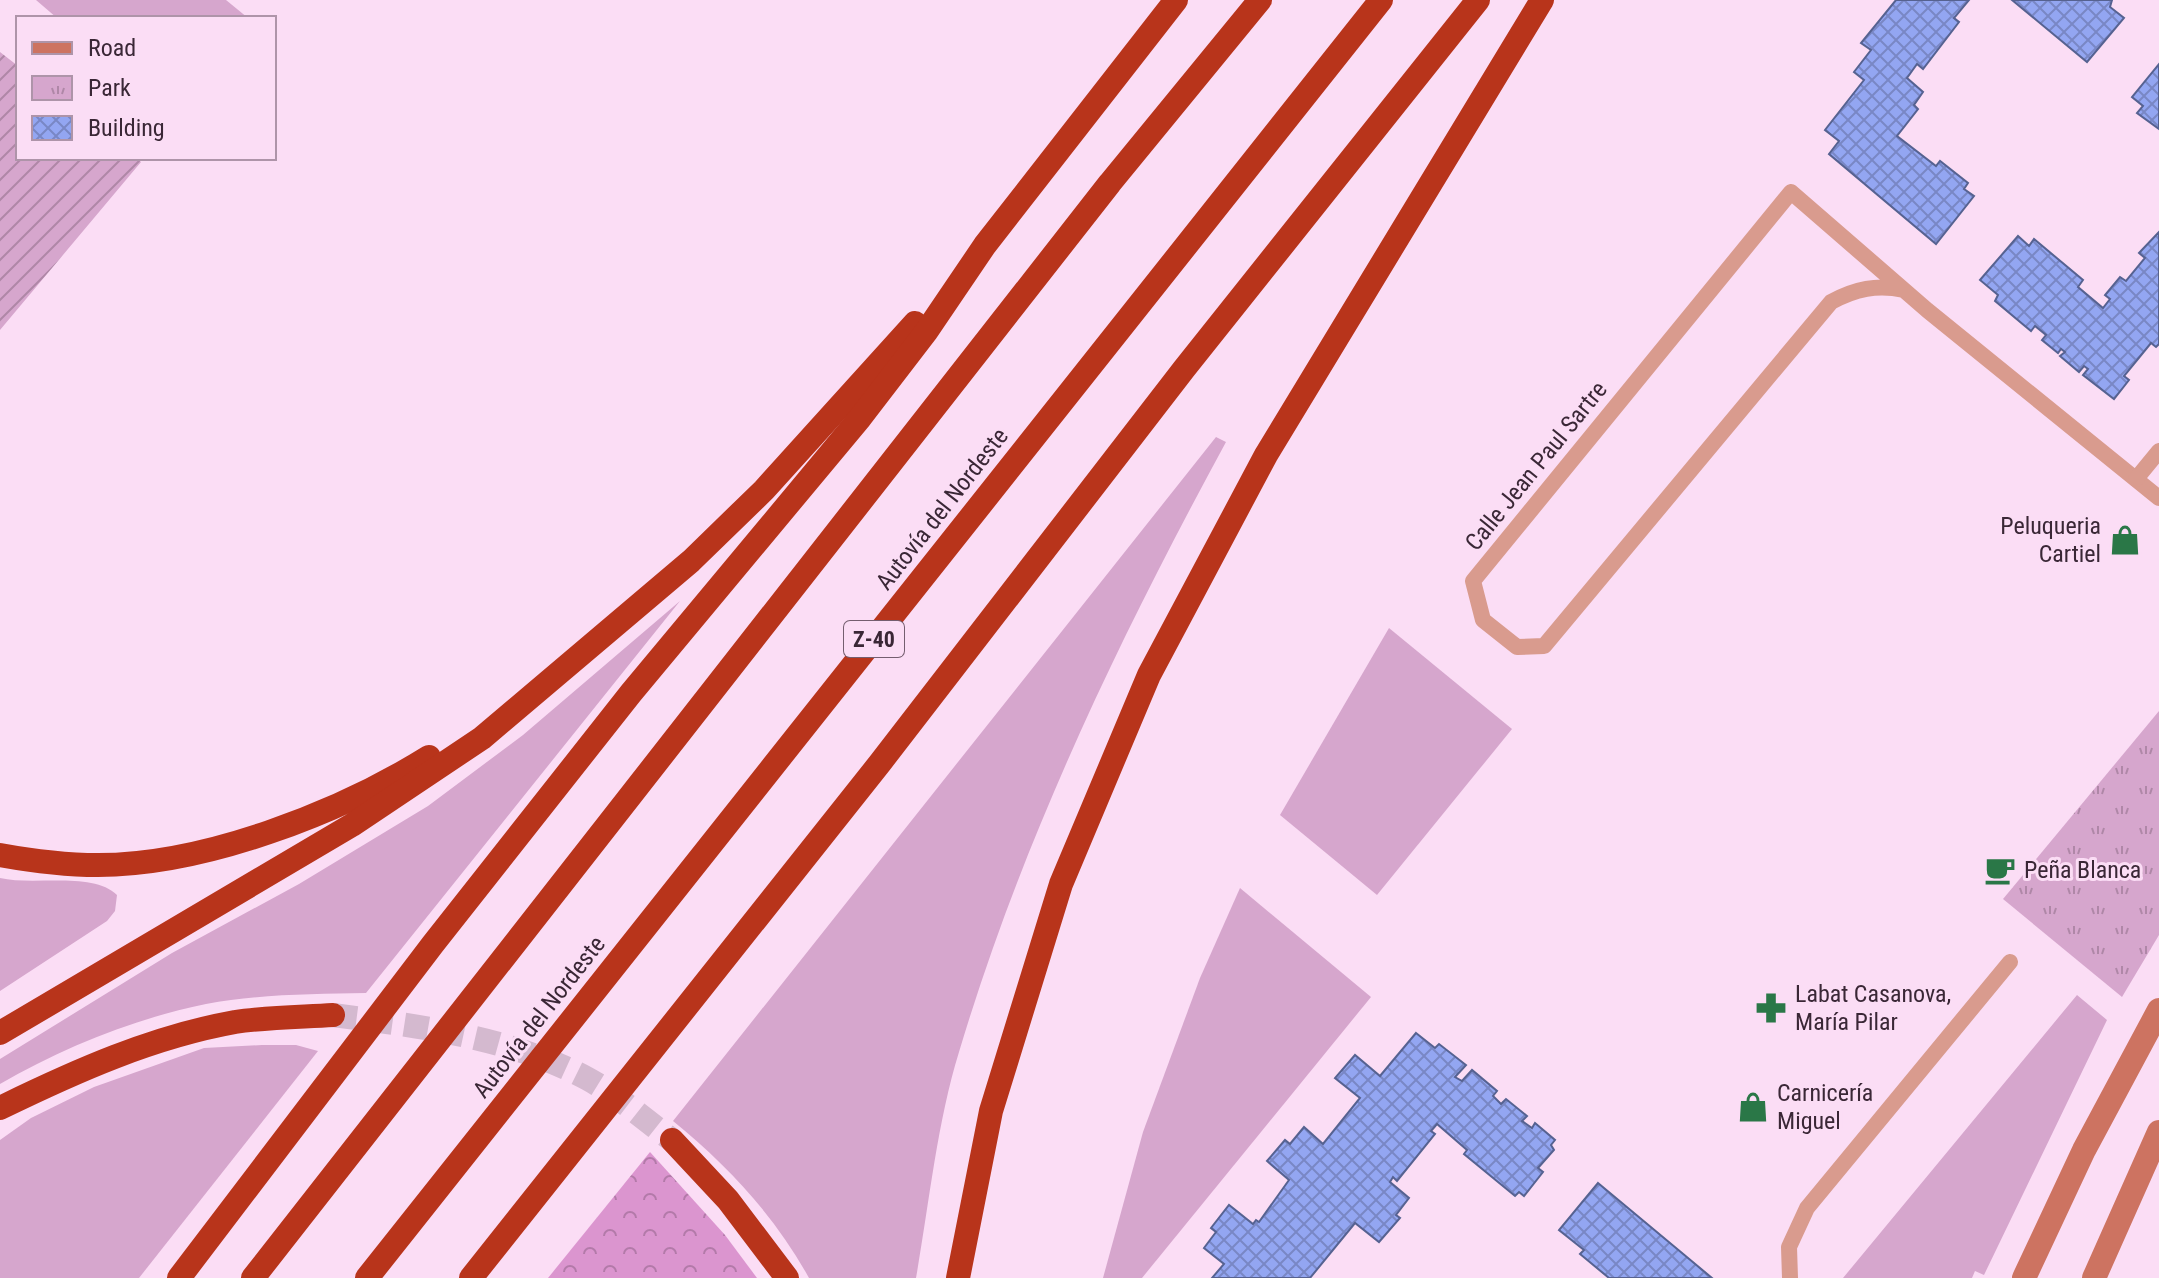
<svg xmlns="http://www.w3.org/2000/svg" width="2159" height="1278" font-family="'Roboto Condensed',sans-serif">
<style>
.grass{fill:#d6a6cd}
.forest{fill:url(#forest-crowns)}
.park{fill:url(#park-tufts)}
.garden{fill:url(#garden-furrows)}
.building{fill:url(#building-cross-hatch);stroke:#566291;stroke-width:2}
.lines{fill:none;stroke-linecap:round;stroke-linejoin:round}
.motorway-tunnel{stroke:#d4b9cf;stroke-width:24;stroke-dasharray:24 12;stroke-linecap:butt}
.service{stroke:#d99b8e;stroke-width:16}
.secondary{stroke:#cd7361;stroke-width:24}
.motorway{stroke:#b8341b;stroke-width:24}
.labels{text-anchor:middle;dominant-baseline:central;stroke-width:6;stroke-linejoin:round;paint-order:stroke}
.shield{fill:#fbddf5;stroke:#745e6f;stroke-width:2}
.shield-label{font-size:22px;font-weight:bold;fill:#3a2736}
.street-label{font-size:24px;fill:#3a2736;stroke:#fbddf5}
.poi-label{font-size:24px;fill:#3a2736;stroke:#fbddf5;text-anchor:start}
</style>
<defs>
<pattern id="forest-crowns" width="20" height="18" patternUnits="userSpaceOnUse" patternTransform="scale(2)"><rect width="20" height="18" fill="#db95cf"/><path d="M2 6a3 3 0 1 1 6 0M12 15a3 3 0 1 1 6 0" fill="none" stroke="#b37aa9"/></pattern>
<pattern id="park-tufts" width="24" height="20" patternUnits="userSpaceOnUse" patternTransform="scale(2)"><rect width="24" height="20" fill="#d6a6cd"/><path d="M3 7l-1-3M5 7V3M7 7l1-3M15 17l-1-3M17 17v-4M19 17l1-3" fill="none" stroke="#af87a7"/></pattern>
<pattern id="garden-furrows" width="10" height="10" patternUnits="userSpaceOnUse" patternTransform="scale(2)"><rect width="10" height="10" fill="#d6a6cd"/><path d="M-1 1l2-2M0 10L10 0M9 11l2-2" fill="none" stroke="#af87a7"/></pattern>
<pattern id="building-cross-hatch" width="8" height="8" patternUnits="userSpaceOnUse" patternTransform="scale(2)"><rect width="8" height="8" fill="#93a6f2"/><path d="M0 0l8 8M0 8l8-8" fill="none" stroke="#7987c5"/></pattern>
</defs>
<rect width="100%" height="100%" fill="#fbddf5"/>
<g class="grass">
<path d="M 36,0 L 226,0 L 248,18 L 57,18 Z"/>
<path d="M 1216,437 L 1226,442 C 1120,637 1023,838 959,1052 C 937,1123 929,1205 916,1278 L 809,1278 C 775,1216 727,1165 673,1121 Z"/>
<path d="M 680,601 L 366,993 C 313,994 259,994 206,1004 C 136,1018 62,1048 0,1084 L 0,1059 L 172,953 L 299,884 L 428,806 L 523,735 Z"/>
<path d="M 1389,628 L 1512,729 L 1377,895 L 1280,815 Z"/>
<path d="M 0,878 C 33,886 93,871 117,895 L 115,911 L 107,921 L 0,991 Z"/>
<path d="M 1240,888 L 1371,997 L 1142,1278 L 1103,1278 L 1143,1132 L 1200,978 Z"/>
<path d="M 2077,995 L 2107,1020 L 1984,1275 L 1975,1271 L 1972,1278 L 1843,1278 Z"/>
<path d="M 262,1045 L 296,1045 L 318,1051 L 139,1278 L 0,1278 L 0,1140 L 31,1118 L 94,1087 L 204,1048 Z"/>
</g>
<path class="forest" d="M 650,1152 L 725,1235 L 757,1278 L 548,1278 Z"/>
<path class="park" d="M 2159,711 L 2159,935 L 2122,997 L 2003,899 Z"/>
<path class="garden" d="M 0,52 L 18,66 L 18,158 L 136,158 L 141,162 L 0,330 Z"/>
<g class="building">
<path d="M 1896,0 L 1969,0 L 1954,18 L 1959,22 L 1923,69 L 1917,64 L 1907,78 L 1923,92 L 1914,105 L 1918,109 L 1897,136 L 1936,166 L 1940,161 L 1968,183 L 1964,189 L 1974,196 L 1936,244 L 1829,154 L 1839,141 L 1825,130 L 1864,80 L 1854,72 L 1871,50 L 1861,43 Z"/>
<path d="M 2012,0 L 2112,0 L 2110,7 L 2124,18 L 2087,62 Z"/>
<path d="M 2159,64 L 2159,129 L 2137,113 L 2143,106 L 2132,97 Z"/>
<path d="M 2159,232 L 2159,344 L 2156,347 L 2151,343 L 2124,376 L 2129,380 L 2114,399 L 2083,375 L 2088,369 L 2084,366 L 2079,372 L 2060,356 L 2065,352 L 2061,349 L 2058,353 L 2042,340 L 2046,335 L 2035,326 L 2031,331 L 1995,301 L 1998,295 L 1980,280 L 2018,236 L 2029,246 L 2034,239 L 2083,280 L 2078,287 L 2103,308 L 2110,299 L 2105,295 L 2120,277 L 2126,281 L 2145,258 L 2139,253 Z"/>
<path d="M 1416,1033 L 1435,1048 L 1439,1044 L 1466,1065 L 1455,1077 L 1462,1081 L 1472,1070 L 1497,1091 L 1493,1096 L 1501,1104 L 1506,1099 L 1527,1116 L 1522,1121 L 1532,1128 L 1535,1123 L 1555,1140 L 1551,1145 L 1554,1150 L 1538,1168 L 1543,1172 L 1524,1196 L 1519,1192 L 1515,1196 L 1464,1154 L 1467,1150 L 1437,1124 L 1431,1131 L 1435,1134 L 1397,1181 L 1393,1177 L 1390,1182 L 1409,1198 L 1396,1215 L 1400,1218 L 1379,1242 L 1355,1223 L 1310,1278 L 1212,1278 L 1224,1264 L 1204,1248 L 1216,1232 L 1211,1228 L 1229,1205 L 1253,1224 L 1256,1220 L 1259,1222 L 1289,1180 L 1267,1161 L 1285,1140 L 1290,1144 L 1304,1127 L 1323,1144 L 1360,1098 L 1335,1078 L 1355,1055 L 1380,1076 Z"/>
<path d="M 1598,1183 L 1712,1278 L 1609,1278 L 1580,1254 L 1584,1250 L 1559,1230 Z"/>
</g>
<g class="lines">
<path class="motorway-tunnel" d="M 333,1015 C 419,1026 510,1037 588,1079 C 617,1095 645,1120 672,1140"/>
<g class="service">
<path d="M 1904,290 C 1877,284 1855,289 1831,302 L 1544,646 L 1517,647 L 1483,620 L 1473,581 L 1791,192 L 1927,310 L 2159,498"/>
<path d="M 2136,479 L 2159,451"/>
<path d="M 1790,1278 L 1789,1247 L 1807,1208 L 2010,962"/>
</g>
<g class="secondary">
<path d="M 2024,1278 L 2084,1150 L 2159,1010"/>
<path d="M 2094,1278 L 2159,1132"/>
</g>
<g class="motorway">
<path d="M 0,855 C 33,861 65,865 98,865 C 204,865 339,813 429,757"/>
<path d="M 0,1033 L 352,825 L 482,738 L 691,561 L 764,490 L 915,323"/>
<path d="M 0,1108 C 76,1071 152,1037 235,1022 C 267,1017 301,1017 333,1015"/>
<path d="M 672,1140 L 728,1200 L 787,1278"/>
<path d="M 179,1278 L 433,944 L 631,693 L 860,418 L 926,332 L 985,245 L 1176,0"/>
<path d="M 253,1278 L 1110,183 L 1260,0"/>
<path d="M 367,1278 L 1381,0"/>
<path d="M 471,1278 L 880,763 L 1184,369 L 1478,0"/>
<path d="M 958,1278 L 991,1111 L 1061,884 L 1149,675 L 1266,455 L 1542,0"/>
</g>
</g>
<defs>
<g id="shop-bare" transform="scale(2.4)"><path d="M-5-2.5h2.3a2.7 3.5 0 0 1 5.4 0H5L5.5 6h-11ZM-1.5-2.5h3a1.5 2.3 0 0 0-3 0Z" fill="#2a7747" stroke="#fbddf5" stroke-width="2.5" paint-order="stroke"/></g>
<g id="cafe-bare" transform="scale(2.4)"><path d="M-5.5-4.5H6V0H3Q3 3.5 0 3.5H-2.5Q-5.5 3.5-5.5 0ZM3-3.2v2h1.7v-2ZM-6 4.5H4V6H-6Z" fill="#2a7747" stroke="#fbddf5" stroke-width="2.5" paint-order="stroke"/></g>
<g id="pharmacy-bare" transform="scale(2.4)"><path d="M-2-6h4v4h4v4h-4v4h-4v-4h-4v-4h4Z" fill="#2a7747" stroke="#fbddf5" stroke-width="2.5" paint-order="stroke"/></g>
</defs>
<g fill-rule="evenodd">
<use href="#shop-bare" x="2125" y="540"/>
<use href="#cafe-bare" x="2000" y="870"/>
<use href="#pharmacy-bare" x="1771" y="1008"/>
<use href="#shop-bare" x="1753" y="1107"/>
</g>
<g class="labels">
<rect class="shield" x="844" y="621" width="60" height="36" rx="6"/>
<g class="shield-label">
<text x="874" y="639">Z-40</text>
</g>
<g class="street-label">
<text transform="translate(1536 466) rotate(-51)">Calle Jean Paul Sartre</text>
<text transform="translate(942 509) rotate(-52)">Autovía del Nordeste</text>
<text transform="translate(539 1017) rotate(-52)">Autovía del Nordeste</text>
</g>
<g class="poi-label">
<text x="2101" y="526" text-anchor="end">Peluqueria<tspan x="2101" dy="28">Cartiel</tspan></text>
<text x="2024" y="870">Peña Blanca</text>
<text x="1795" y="994">Labat Casanova,<tspan x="1795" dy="28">María Pilar</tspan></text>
<text x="1777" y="1093">Carnicería<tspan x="1777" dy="28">Miguel</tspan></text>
</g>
</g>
<rect x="16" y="16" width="260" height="144" fill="#fbddf5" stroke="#ae94a9" stroke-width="2"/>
<rect x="32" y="42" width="40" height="12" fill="#cd7361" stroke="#ae94a9" stroke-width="2"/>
<text x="88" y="56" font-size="24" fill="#3a2736">Road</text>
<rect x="32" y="76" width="40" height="24" fill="url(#park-tufts)" stroke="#ae94a9" stroke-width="2"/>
<text x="88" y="96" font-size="24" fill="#3a2736">Park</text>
<rect x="32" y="116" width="40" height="24" fill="url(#building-cross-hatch)" stroke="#ae94a9" stroke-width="2"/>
<text x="88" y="136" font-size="24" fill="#3a2736">Building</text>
</svg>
